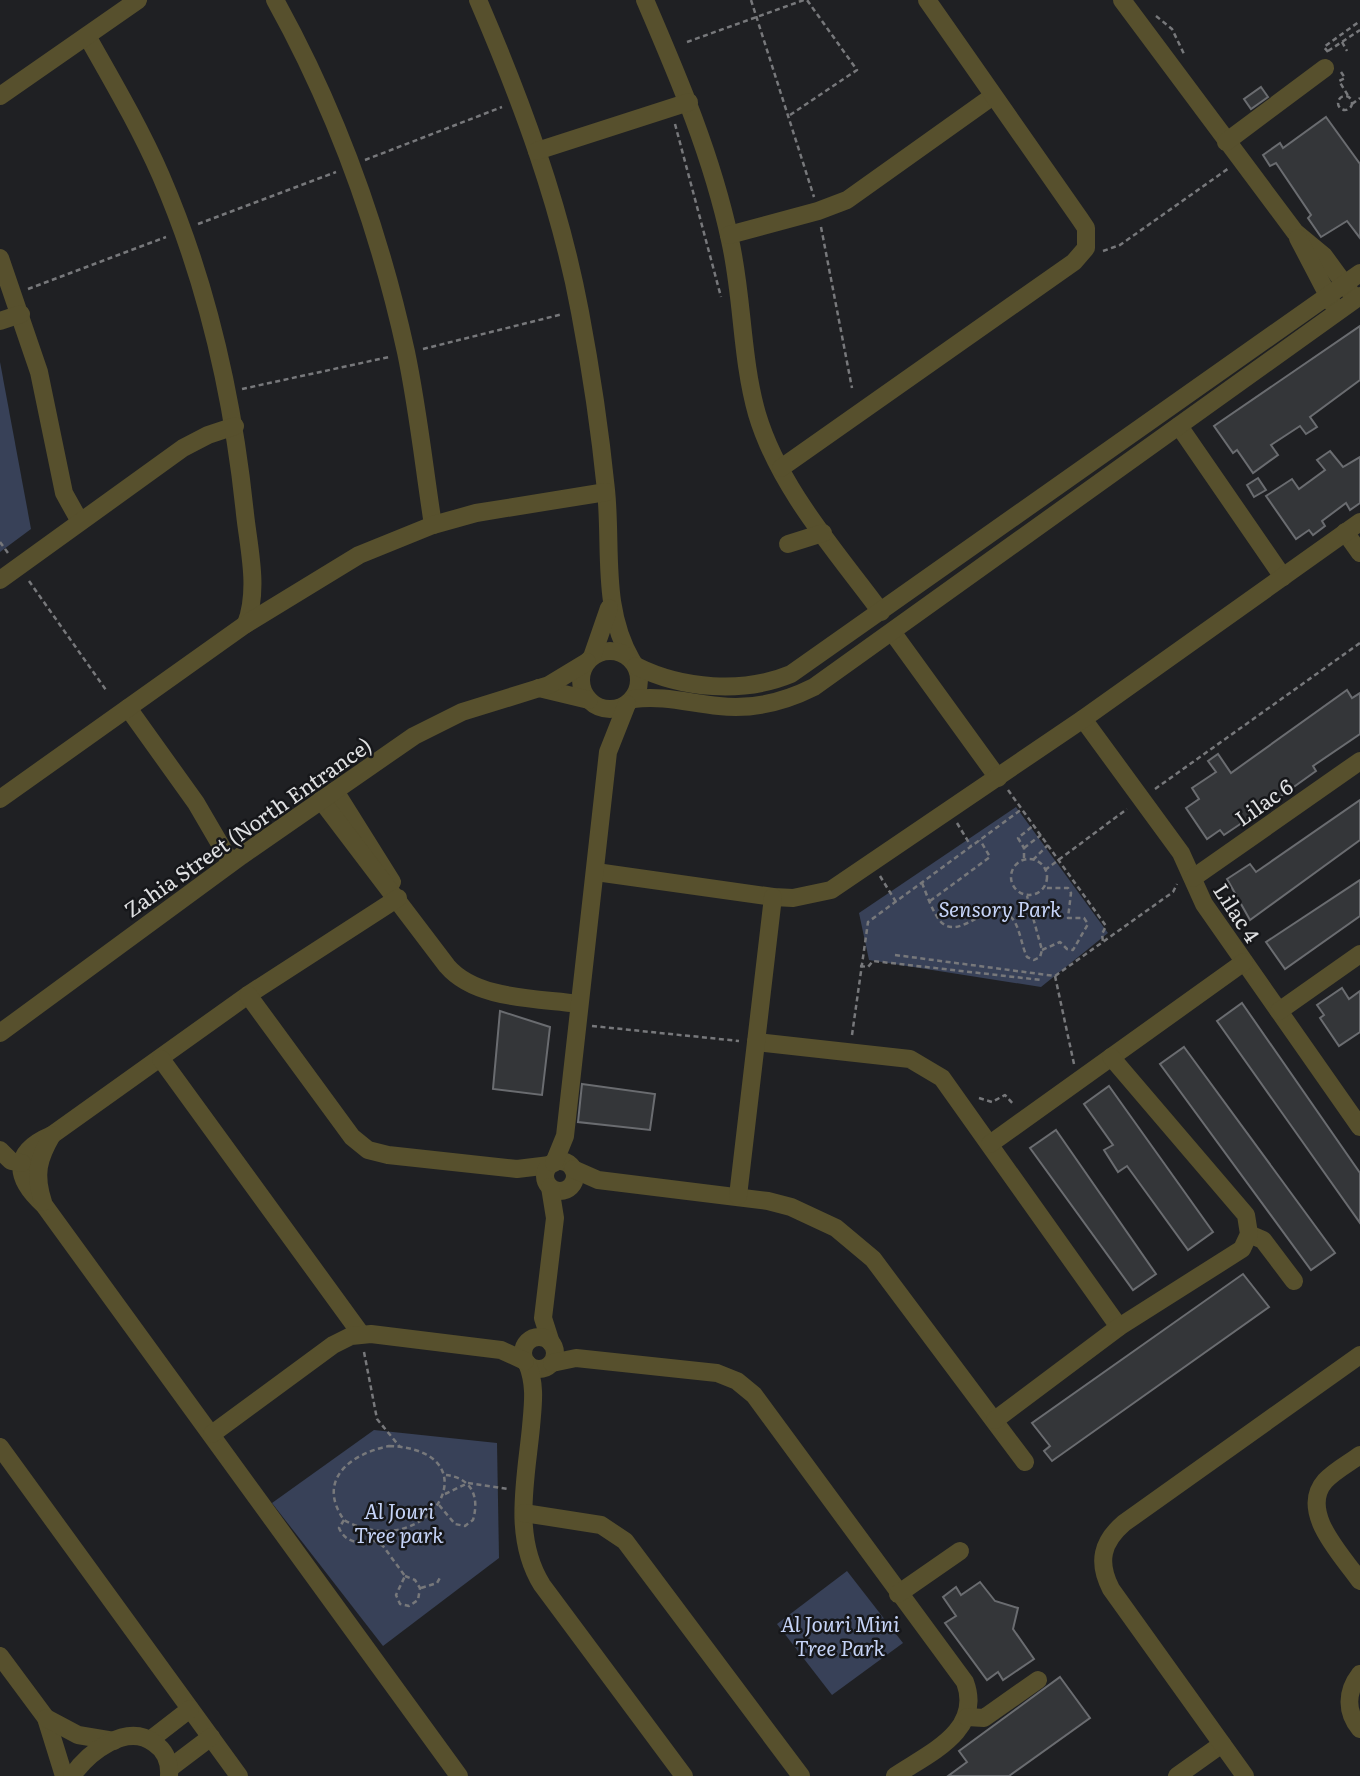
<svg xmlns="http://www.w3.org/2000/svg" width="1360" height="1776" font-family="Literata,serif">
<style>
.green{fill:#384158}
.building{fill:#343639;stroke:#6a6c70;stroke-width:2}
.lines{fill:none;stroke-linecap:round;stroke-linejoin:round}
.path{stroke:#77787b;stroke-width:2.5;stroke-dasharray:5 3.5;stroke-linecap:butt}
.minor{stroke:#57502d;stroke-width:18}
.labels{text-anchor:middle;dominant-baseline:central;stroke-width:5;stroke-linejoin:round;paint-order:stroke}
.street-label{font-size:21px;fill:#dfe0e2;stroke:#16171a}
.park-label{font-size:21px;font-style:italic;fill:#c6d4f8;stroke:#16171a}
</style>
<rect width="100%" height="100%" fill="#1f2023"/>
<g class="green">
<path d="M 0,362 L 31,529 L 0,552 Z"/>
<path d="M 1016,807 L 1108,933 L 1041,987 L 869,960 L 859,913 Z"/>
<path d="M 374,1430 L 497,1443 L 499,1558 L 383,1646 L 272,1503 Z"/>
<path d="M 847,1571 L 903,1643 L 832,1695 L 777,1624 Z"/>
</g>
<g class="building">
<path d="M 1261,87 L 1268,97 L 1251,109 L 1244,99 Z"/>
<path d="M 1326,117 L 1360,164 L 1360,238 L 1347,221 L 1321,237 L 1308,218 L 1311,215 L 1276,163 L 1270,166 L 1263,155 L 1280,143 L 1283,148 Z"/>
<path d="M 1360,326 L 1360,380 L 1310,417 L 1317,427 L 1306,434 L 1300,426 L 1271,445 L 1278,455 L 1253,473 L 1237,450 L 1233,453 L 1214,426 Z"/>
<path d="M 1330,451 L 1343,467 L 1360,457 L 1360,503 L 1350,510 L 1346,503 L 1322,521 L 1325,526 L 1313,535 L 1309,530 L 1296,539 L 1266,496 L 1292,479 L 1299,489 L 1325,470 L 1317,460 Z"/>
<path d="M 1258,478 L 1266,490 L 1254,497 L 1247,485 Z"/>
<path d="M 1347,690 L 1352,698 L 1360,693 L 1360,734 L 1313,766 L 1316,771 L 1270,804 L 1224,835 L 1220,830 L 1207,839 L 1186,808 L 1199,799 L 1192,788 L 1216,772 L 1208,761 L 1218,754 L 1231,773 Z"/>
<path d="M 1360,800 L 1360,840 L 1250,920 L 1227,879 L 1250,864 L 1256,872 Z"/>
<path d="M 1360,880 L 1360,916 L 1285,969 L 1266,942 Z"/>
<path d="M 1342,988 L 1349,999 L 1360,991 L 1360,1032 L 1339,1046 L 1320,1018 L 1324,1015 L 1317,1005 Z"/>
<path d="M 1242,1003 L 1360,1173 L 1360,1223 L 1217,1021 Z"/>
<path d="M 500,1011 L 550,1027 L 542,1095 L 493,1089 Z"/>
<path d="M 1184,1047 L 1335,1253 L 1311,1270 L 1160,1064 Z"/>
<path d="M 582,1084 L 655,1094 L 650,1130 L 578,1122 Z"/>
<path d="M 1109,1086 L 1213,1232 L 1188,1250 L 1127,1166 L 1118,1172 L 1104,1150 L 1113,1145 L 1084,1104 Z"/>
<path d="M 1056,1130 L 1156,1274 L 1133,1290 L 1030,1148 Z"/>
<path d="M 1243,1274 L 1269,1307 L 1052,1461 L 1044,1451 L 1050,1446 L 1032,1423 Z"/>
<path d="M 980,1582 L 995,1601 L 1018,1608 L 1013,1629 L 1034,1659 L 1003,1680 L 998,1672 L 987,1680 L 945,1623 L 956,1616 L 943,1597 L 956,1587 L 961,1595 Z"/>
<path d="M 1060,1677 L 1090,1718 L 1009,1776 L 948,1776 L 967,1762 L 959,1751 Z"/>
</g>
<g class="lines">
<g class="path">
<path d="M 751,0 L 814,197"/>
<path d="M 1156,16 L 1172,29 L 1184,54"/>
<path d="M 687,42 L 804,0"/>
<path d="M 1342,42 L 1347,51"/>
<path d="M 1328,51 L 1360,30"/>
<path d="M 1328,52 L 1324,47 L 1360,21"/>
<path d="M 1341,72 L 1345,78 L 1339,81 L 1349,97"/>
<circle cx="1345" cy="103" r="7"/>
<path d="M 1352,104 L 1360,98"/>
<path d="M 790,115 L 857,70 L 807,0"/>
<path d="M 675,124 L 721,297"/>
<path d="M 365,160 L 502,107"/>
<path d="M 198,224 L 336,172"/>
<path d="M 821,227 L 852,388"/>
<path d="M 1103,251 L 1120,245 L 1229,168"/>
<path d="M 28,289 L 166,237"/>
<path d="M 423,349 L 563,314"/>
<path d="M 242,389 L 389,357"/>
<path d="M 0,542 L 8,553"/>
<path d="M 29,581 L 106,690"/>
<path d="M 1155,789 L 1360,643"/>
<path d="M 1008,790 L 1106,926 L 1102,934 L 1103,942"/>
<path d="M 957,823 L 971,846"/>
<path d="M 1024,848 L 1041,835"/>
<path d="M 1024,858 L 1024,848 L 1018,838 L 1034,825"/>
<circle cx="1029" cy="877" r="18"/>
<path d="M 1033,860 L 1048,845"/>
<path d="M 1045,870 L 1127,809"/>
<path d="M 880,876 L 896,902"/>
<path d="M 922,883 C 927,895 933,914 942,923 C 962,940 990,897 1010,916 C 1020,925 1021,945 1027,957 L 1034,960 L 1040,957 L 1042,950 L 1027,896"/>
<path d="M 930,901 L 990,857 L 980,840"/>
<path d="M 1042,950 L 1060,942 L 1067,949 L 1073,950 L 1088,924 L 1084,918 L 1068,918 L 1071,893 L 1068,888 L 1044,888"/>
<path d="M 895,955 L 1055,976 L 1173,892 L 1177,884"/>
<path d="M 860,966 L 868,967 L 873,961 L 1041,980"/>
<path d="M 1055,976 L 1074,1064"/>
<path d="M 592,1026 L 739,1041"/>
<path d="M 852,1035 L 868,922 L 1022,809"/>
<path d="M 979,1098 L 992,1102 L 1005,1095 L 1014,1105"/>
<path d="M 364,1352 L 377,1419 L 400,1447"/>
<path d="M 389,1446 C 497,1450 429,1567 344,1520 C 316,1480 350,1454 389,1446 Z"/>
<path d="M 445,1494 L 468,1483 L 508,1489"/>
<path d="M 439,1505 L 455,1524 L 465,1526 L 473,1520 C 480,1496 471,1478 446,1475"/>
<path d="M 344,1520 L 339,1528 C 345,1542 359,1545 373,1540 L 374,1531"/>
<path d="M 373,1540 L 383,1546 L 405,1576"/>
<path d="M 405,1576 L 415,1580 L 420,1588 L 418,1600 L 409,1606 L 400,1604 L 396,1595 Z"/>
<path d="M 421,1588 L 437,1583 L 441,1576"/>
</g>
<g class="minor">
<path d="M 275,0 C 336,110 379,229 406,352 C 418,409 424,467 433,525"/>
<path d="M 478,0 C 521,100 560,204 580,312 C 591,370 600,431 606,490 C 612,549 601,608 632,661"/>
<path d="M 645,0 C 679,79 712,156 730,240 C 743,297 741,358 757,414 C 779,488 836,551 881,612"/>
<path d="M 1122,0 L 1295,232 L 1324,256 L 1351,293"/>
<path d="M 87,36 C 113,82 140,128 161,176 C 208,285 233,397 245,514 C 249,550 259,589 246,624"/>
<path d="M 0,96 L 138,0"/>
<path d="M 1226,142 L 1325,68"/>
<path d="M 537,151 L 689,102"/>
<path d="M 729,235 L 818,211 L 847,200 L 993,96"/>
<path d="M 1298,238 L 1332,303"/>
<path d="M 0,258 L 39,372 L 64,493 L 79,520"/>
<path d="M 0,321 L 21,314"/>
<path d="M 1179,426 L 1283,577"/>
<path d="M 781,468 L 1074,262 L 1086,248 L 1086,228 L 1080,219 L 927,0"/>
<path d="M 1345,532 L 1360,553"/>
<path d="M 788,544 L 823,533"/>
<path d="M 0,580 L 183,448 L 208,435 L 235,426"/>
<path d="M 893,633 L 998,778"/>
<circle cx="610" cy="680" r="29"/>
<path d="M 592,657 L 609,608"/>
<path d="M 636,666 C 682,689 743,694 791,674 L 1360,273"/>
<path d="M 539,688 L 589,700"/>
<path d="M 633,699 C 664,695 689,703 719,706 C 753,710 784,702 814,687 L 1360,296"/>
<path d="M 128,708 L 196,803 L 231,863"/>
<path d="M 1083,719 L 1181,853 L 1204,904 L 1360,1127"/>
<path d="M 335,791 L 392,882"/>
<path d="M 0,799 L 246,624 L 359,555 L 433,525 L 476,513 L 606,492"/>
<path d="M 321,800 L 447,966 C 476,1000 537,998 579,1004"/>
<path d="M 596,872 L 773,897 L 793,898 L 831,890 L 1083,719 L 1360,522"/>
<path d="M 1193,878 L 1360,761"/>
<path d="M 398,898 L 248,995 L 52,1135 C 11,1152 14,1178 44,1205 L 459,1776"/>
<path d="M 248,995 L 352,1137 L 368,1150 L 388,1155 L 517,1169 L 550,1165"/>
<path d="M 1279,1011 L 1360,954"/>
<path d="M 0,1033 L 241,856 L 414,736 L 462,712 L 549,685 L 587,662"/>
<path d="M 756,1042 L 910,1059 L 942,1078 L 1119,1327"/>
<path d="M 161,1059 L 361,1334"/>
<path d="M 990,1144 L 1244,962"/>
<path d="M 0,1150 L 11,1161 L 22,1163"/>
<circle cx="560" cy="1176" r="15"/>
<path d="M 554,1163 L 565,1136 L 608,752 L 627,704"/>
<path d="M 573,1169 L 598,1180 L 768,1201 L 791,1207 L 836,1228 L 873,1259 L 1025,1462"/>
<path d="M 550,1187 L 555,1218 L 543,1318 L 551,1343"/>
<path d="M 738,1196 L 773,897"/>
<path d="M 43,1202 C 34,1174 38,1159 52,1135"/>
<path d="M 1249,1234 L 1263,1240 L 1294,1281"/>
<circle cx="539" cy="1353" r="16"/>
<path d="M 527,1363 C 536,1385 533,1404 531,1427 C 526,1480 512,1537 542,1585 L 684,1776"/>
<path d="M 552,1363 L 576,1358 L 717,1373 L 737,1381 L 754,1395 L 965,1682 C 983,1731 929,1753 895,1776"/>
<path d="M 995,1420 L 1119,1327 L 1242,1249 L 1249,1234 L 1246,1215 L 1111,1057"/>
<path d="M 212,1434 L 333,1345 L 351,1336 L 371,1334 L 501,1350 L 525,1361"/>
<path d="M 0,1447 L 239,1776"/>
<path d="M 1360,1455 C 1349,1463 1334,1471 1325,1481 C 1298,1512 1343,1556 1360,1581"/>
<path d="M 524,1513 L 601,1525 L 625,1541 L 801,1776"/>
<path d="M 898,1594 L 960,1551"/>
<path d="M 0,1656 L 46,1718 L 64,1776"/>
<path d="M 1360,1674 C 1346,1692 1346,1712 1360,1729"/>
<path d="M 967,1717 L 984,1718 L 1038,1680"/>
<path d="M 46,1718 L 78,1735 L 114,1741"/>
<path d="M 150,1740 L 190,1709"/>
<path d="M 170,1768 L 211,1737"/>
<path d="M 72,1776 C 88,1753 126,1722 154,1743 C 166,1751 170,1762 169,1776"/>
<path d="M 1177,1776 L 1222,1744"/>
<path d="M 1245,1776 L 1111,1589 C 1097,1562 1102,1542 1124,1523 L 1360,1355"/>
</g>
</g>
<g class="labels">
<g class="street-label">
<text transform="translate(1263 801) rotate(-35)">Lilac 6</text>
<text transform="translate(247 826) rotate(-35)">Zahia Street (North Entrance)</text>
<text transform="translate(1238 912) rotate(57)">Lilac 4</text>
</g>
<g class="park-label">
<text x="1000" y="907">Sensory Park</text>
<text x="399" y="1509">Al Jouri<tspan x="399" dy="24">Tree park</tspan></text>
<text x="840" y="1622">Al Jouri Mini<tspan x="840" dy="24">Tree Park</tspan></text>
</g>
</g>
</svg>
